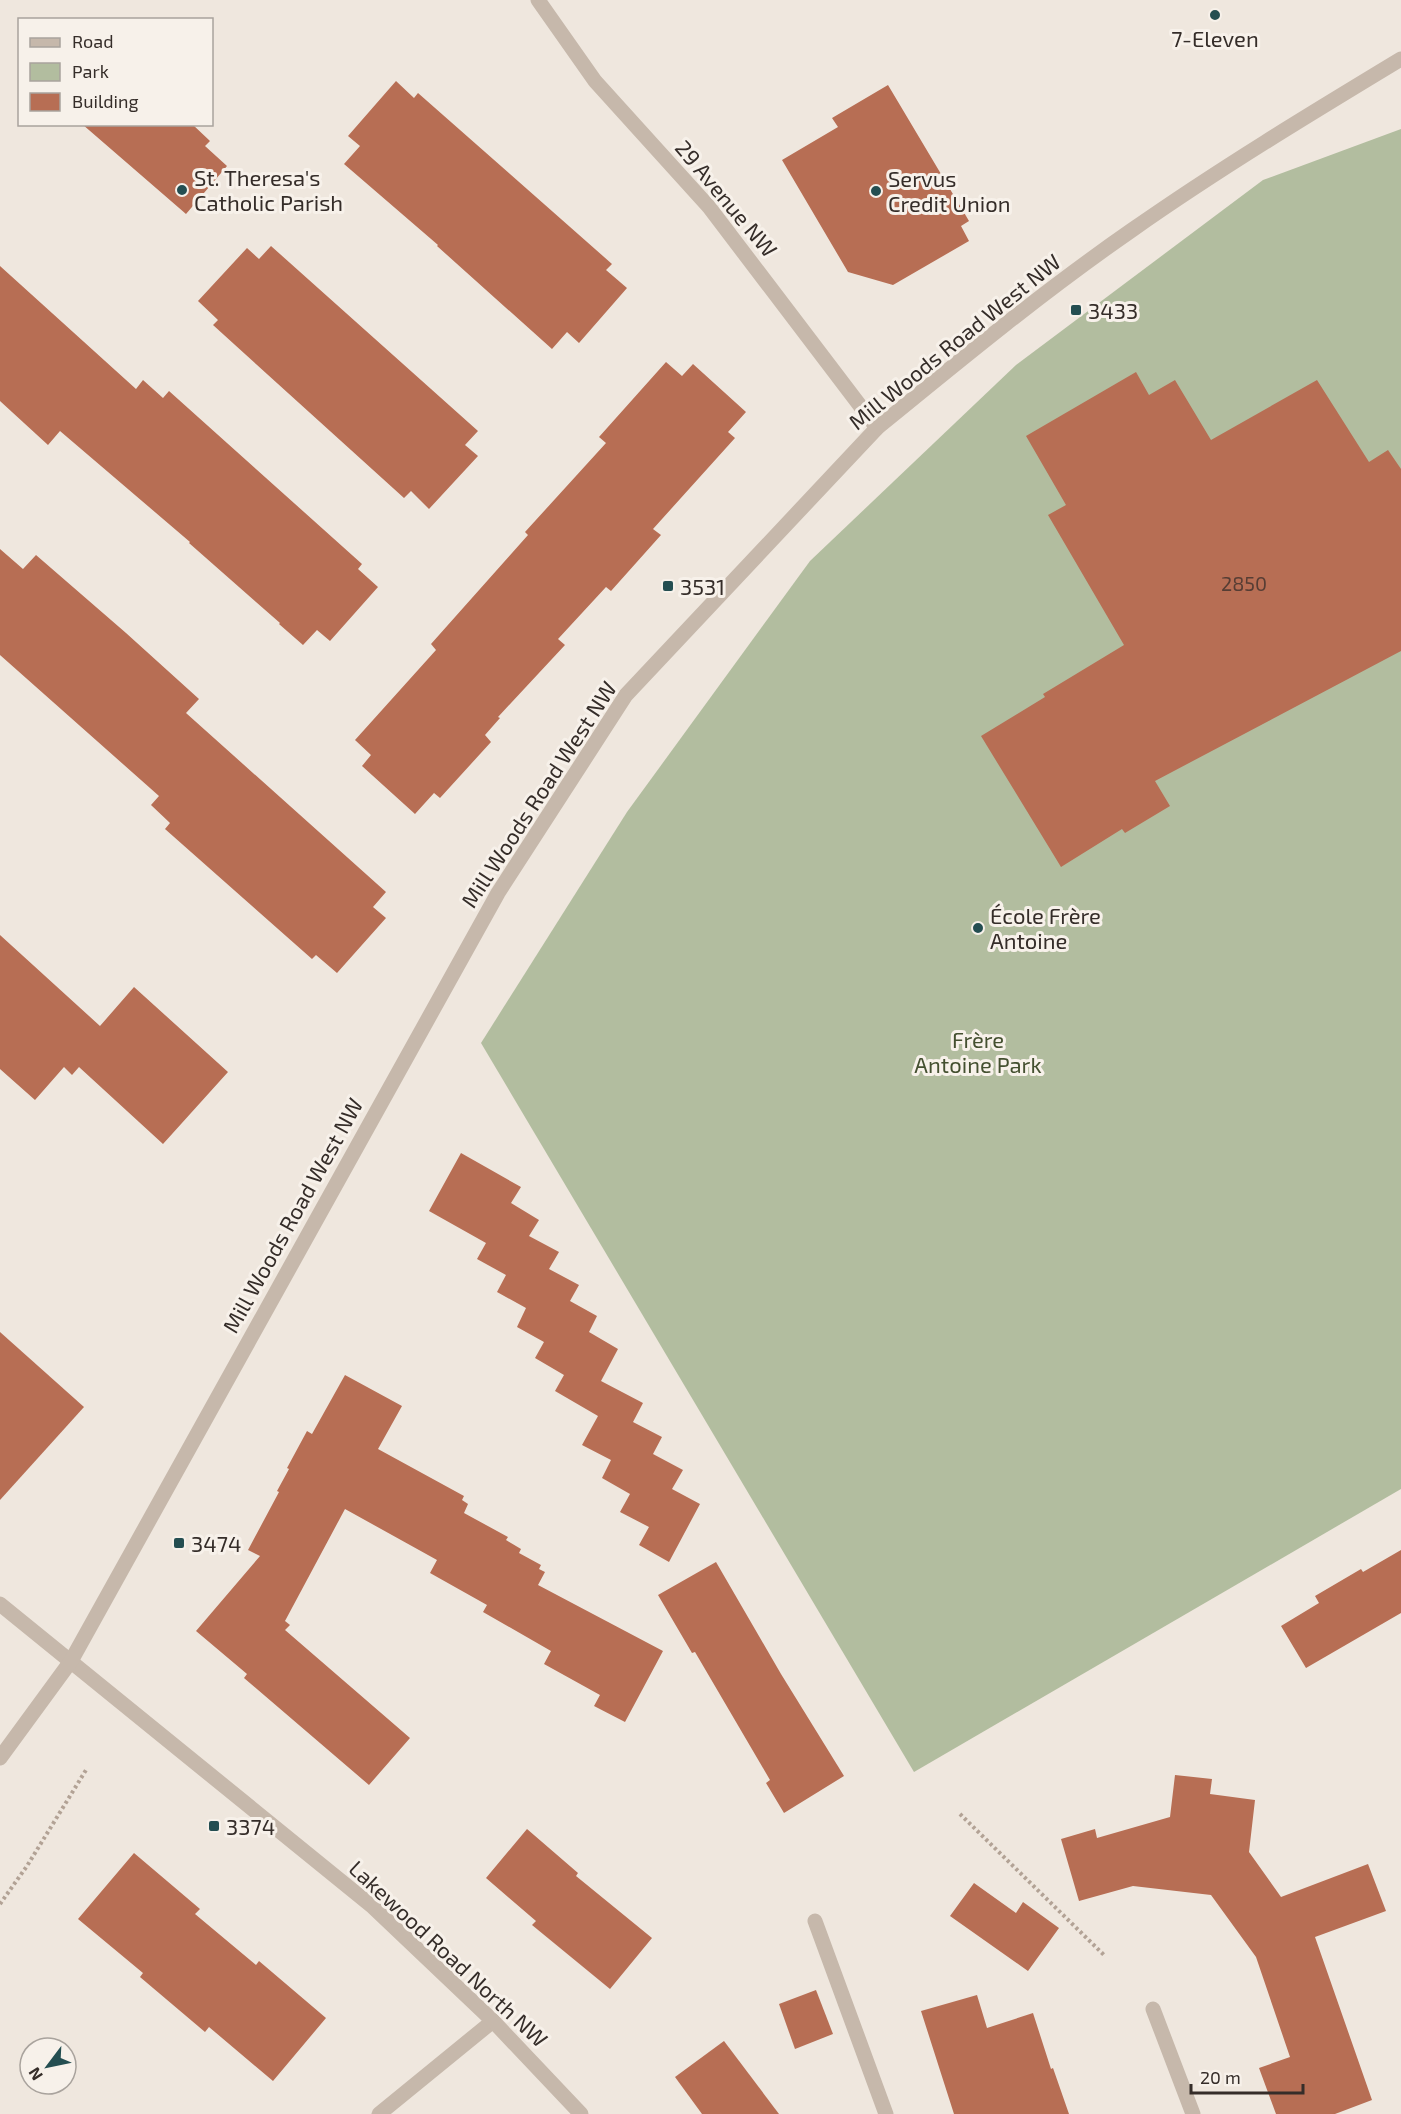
<svg xmlns="http://www.w3.org/2000/svg" width="1401" height="2114" font-family="'Exo 2',sans-serif">
<style>
.green{fill:#b2bd9f}
.building{fill:#b76e54}
.lines{fill:none;stroke-linecap:round;stroke-linejoin:round}
.path{stroke:#b2a295;stroke-width:4;stroke-dasharray:3 3;stroke-linecap:butt}
.service{stroke:#c6b8ab;stroke-width:15}
.minor{stroke:#c6b8ab;stroke-width:15}
.tertiary{stroke:#c6b8ab;stroke-width:15}
.poi-dot{fill:#244e51;stroke:#f7f1ea;stroke-width:2}
.labels{text-anchor:middle;dominant-baseline:central;stroke-width:6;stroke-linejoin:round;paint-order:stroke}
.number-label{font-size:20px;fill:#563d34}
.poi-label{font-size:22px;fill:#352d29;stroke:#f7f1ea;text-anchor:start}
.street-label{font-size:22px;fill:#352d29;stroke:#f7f1ea}
.park-label{font-size:22px;fill:#445030;stroke:#f7f1ea}
</style>
<rect width="100%" height="100%" fill="#efe7de"/>
<path class="green" d="M 1401,129 L 1401,1489 L 914,1772 L 481,1043 L 627,812 L 810,561 L 1016,365 L 1263,180 Z"/>
<g class="building">
<path d="M 396,81 L 414,98 L 418,93 L 612,264 L 606,270 L 627,288 L 579,343 L 567,332 L 552,349 L 437,246 L 438,245 L 344,164 L 360,146 L 348,136 Z"/>
<path d="M 888,85 L 969,221 L 961,226 L 969,241 L 893,285 L 848,272 L 782,160 L 838,127 L 832,118 Z"/>
<path d="M 82,124 L 192,124 L 210,141 L 205,146 L 227,166 L 186,214 Z"/>
<path d="M 271,246 L 478,431 L 465,445 L 478,456 L 429,509 L 411,491 L 404,498 L 213,325 L 218,320 L 198,301 L 247,248 L 259,259 Z"/>
<path d="M 0,266 L 136,389 L 143,380 L 163,398 L 169,391 L 362,564 L 358,569 L 378,587 L 330,641 L 317,630 L 303,645 L 279,624 L 280,623 L 189,543 L 190,542 L 60,431 L 48,445 L 0,401 Z"/>
<path d="M 666,362 L 682,376 L 693,364 L 746,412 L 728,432 L 735,438 L 653,529 L 661,535 L 611,591 L 606,587 L 558,639 L 565,645 L 498,717 L 500,718 L 485,735 L 491,742 L 440,798 L 434,793 L 415,814 L 362,766 L 371,755 L 355,740 L 436,650 L 431,644 L 528,535 L 525,532 L 606,443 L 599,437 Z"/>
<path d="M 1136,372 L 1149,395 L 1175,380 L 1211,440 L 1317,380 L 1369,462 L 1388,450 L 1401,469 L 1401,651 L 1155,781 L 1170,806 L 1125,833 L 1122,829 L 1061,867 L 981,736 L 1045,697 L 1043,694 L 1124,645 L 1048,515 L 1066,505 L 1026,436 Z"/>
<path d="M 0,549 L 23,569 L 36,555 L 126,633 L 199,699 L 186,713 L 386,892 L 373,907 L 386,918 L 337,973 L 316,955 L 312,959 L 165,829 L 170,823 L 151,805 L 159,796 L 0,655 Z"/>
<path d="M 0,935 L 100,1026 L 134,987 L 228,1072 L 163,1144 L 79,1067 L 72,1075 L 64,1067 L 35,1100 L 0,1069 Z"/>
<path d="M 461,1153 L 521,1187 L 511,1203 L 539,1220 L 529,1236 L 559,1252 L 549,1269 L 579,1285 L 570,1301 L 597,1316 L 589,1332 L 618,1349 L 601,1381 L 643,1403 L 633,1422 L 662,1437 L 653,1454 L 683,1470 L 672,1489 L 700,1504 L 669,1562 L 639,1545 L 649,1527 L 620,1512 L 630,1494 L 602,1478 L 611,1460 L 582,1445 L 598,1416 L 555,1391 L 564,1375 L 535,1358 L 544,1342 L 517,1327 L 526,1308 L 497,1292 L 506,1275 L 477,1259 L 486,1243 L 429,1211 Z"/>
<path d="M 0,1332 L 84,1407 L 0,1500 Z"/>
<path d="M 345,1375 L 402,1406 L 378,1449 L 464,1496 L 462,1500 L 468,1504 L 464,1513 L 508,1537 L 506,1540 L 521,1549 L 519,1553 L 541,1565 L 539,1569 L 545,1572 L 538,1585 L 663,1651 L 625,1722 L 594,1706 L 600,1695 L 544,1664 L 551,1651 L 483,1612 L 487,1605 L 430,1573 L 437,1560 L 345,1509 L 285,1621 L 290,1625 L 285,1630 L 410,1738 L 369,1785 L 244,1678 L 247,1674 L 196,1631 L 260,1556 L 248,1550 L 279,1492 L 277,1491 L 289,1469 L 287,1468 L 307,1431 L 312,1434 Z"/>
<path d="M 1401,1550 L 1401,1613 L 1306,1668 L 1281,1626 L 1319,1603 L 1315,1596 L 1361,1569 L 1363,1572 Z"/>
<path d="M 716,1562 L 781,1674 L 844,1776 L 784,1813 L 766,1783 L 770,1780 L 695,1652 L 692,1653 L 658,1595 Z"/>
<path d="M 1175,1775 L 1212,1779 L 1210,1794 L 1255,1800 L 1249,1852 L 1281,1897 L 1368,1864 L 1386,1911 L 1315,1937 L 1372,2100 L 1335,2114 L 1276,2114 L 1259,2068 L 1290,2057 L 1256,1957 L 1211,1895 L 1133,1886 L 1079,1901 L 1061,1839 L 1095,1829 L 1097,1838 L 1170,1817 Z"/>
<path d="M 527,1829 L 578,1873 L 576,1876 L 652,1938 L 610,1989 L 532,1925 L 536,1921 L 486,1878 Z"/>
<path d="M 134,1853 L 200,1909 L 195,1914 L 256,1965 L 259,1961 L 326,2018 L 273,2081 L 209,2027 L 205,2032 L 140,1977 L 143,1973 L 78,1919 Z"/>
<path d="M 974,1883 L 1016,1913 L 1023,1902 L 1059,1928 L 1028,1971 L 950,1916 Z"/>
<path d="M 816,1990 L 833,2034 L 795,2049 L 779,2004 Z"/>
<path d="M 977,1995 L 987,2028 L 1033,2013 L 1051,2069 L 1053,2068 L 1069,2114 L 954,2114 L 921,2011 Z"/>
<path d="M 724,2041 L 779,2114 L 702,2114 L 675,2077 Z"/>
</g>
<g class="lines">
<g class="path">
<path d="M 960,1814 L 1105,1956"/>
<path d="M 0,1904 L 27,1866 L 86,1770"/>
</g>
<path class="service" d="M 815,1921 L 886,2114"/>
<g class="minor">
<path d="M 1153,2009 L 1193,2114"/>
<path d="M 379,2114 L 493,2021"/>
</g>
<g class="tertiary">
<path d="M 538,0 L 595,81 L 709,207 L 877,428"/>
<path d="M 0,1604 L 373,1907 L 493,2021 L 581,2114"/>
<path d="M 0,1758 L 71,1661 L 498,893 L 626,695 L 877,428 C 960,360 1044,291 1132,230 C 1219,169 1310,114 1401,59"/>
</g>
</g>
<g class="poi-dot">
<circle cx="1215" cy="15" r="6"/>
<circle cx="182" cy="190" r="6"/>
<circle cx="876" cy="191" r="6"/>
<rect x="1070" y="304" width="12" height="12" rx="3"/>
<rect x="662" y="580" width="12" height="12" rx="3"/>
<circle cx="978" cy="928" r="6"/>
<rect x="173" y="1537" width="12" height="12" rx="3"/>
<rect x="208" y="1820" width="12" height="12" rx="3"/>
</g>
<g class="labels">
<g class="number-label">
<text x="1244" y="583">2850</text>
</g>
<g class="poi-label">
<text x="1215" y="38" text-anchor="middle">7-Eleven</text>
<text x="194" y="177">St. Theresa's<tspan x="194" dy="25">Catholic Parish</tspan></text>
<text x="888" y="178">Servus<tspan x="888" dy="25">Credit Union</tspan></text>
<text x="1088" y="310">3433</text>
<text x="680" y="586">3531</text>
<text x="990" y="915">École Frère<tspan x="990" dy="25">Antoine</tspan></text>
<text x="191" y="1543">3474</text>
<text x="226" y="1826">3374</text>
</g>
<g class="street-label">
<text transform="translate(727 198) rotate(50)">29 Avenue NW</text>
<text transform="translate(954 341) rotate(-39)">Mill Woods Road West NW</text>
<text transform="translate(538 794) rotate(-57)">Mill Woods Road West NW</text>
<text transform="translate(292 1215) rotate(-61)">Mill Woods Road West NW</text>
<text transform="translate(449 1953) rotate(43)">Lakewood Road North NW</text>
</g>
<g class="park-label">
<text x="978" y="1039">Frère<tspan x="978" dy="25">Antoine Park</tspan></text>
</g>
</g>
<rect x="18" y="18" width="195" height="108" fill="#f7f1ea" stroke="#a9a39d" stroke-width="1.5"/>
<rect x="30" y="38" width="30" height="9" fill="#c6b8ab" stroke="#a9a39d" stroke-width="1.5"/>
<text x="72" y="48" font-size="18" fill="#352d29">Road</text>
<rect x="30" y="63" width="30" height="18" fill="#b2bd9f" stroke="#a9a39d" stroke-width="1.5"/>
<text x="72" y="78" font-size="18" fill="#352d29">Park</text>
<rect x="30" y="93" width="30" height="18" fill="#b76e54" stroke="#a9a39d" stroke-width="1.5"/>
<text x="72" y="108" font-size="18" fill="#352d29">Building</text>
<g transform="translate(48 2066) rotate(238)"><circle r="28" fill="#f7f1ea" stroke="#a9a39d" stroke-width="1.5"/>
<path d="M0-4.5L10 22L0 15L-10 22Z" fill="#244e51"/>
<text y="-9" font-size="16" font-weight="bold" text-anchor="middle" fill="#352d29">N</text>
</g>
<path d="M1191 2084v9h112v-9" fill="none" stroke="#352d29" stroke-width="3"/>
<text x="1200" y="2084" font-size="18" fill="#352d29" stroke="#f7f1ea" stroke-width="4.5" paint-order="stroke">20 m</text>
</svg>
